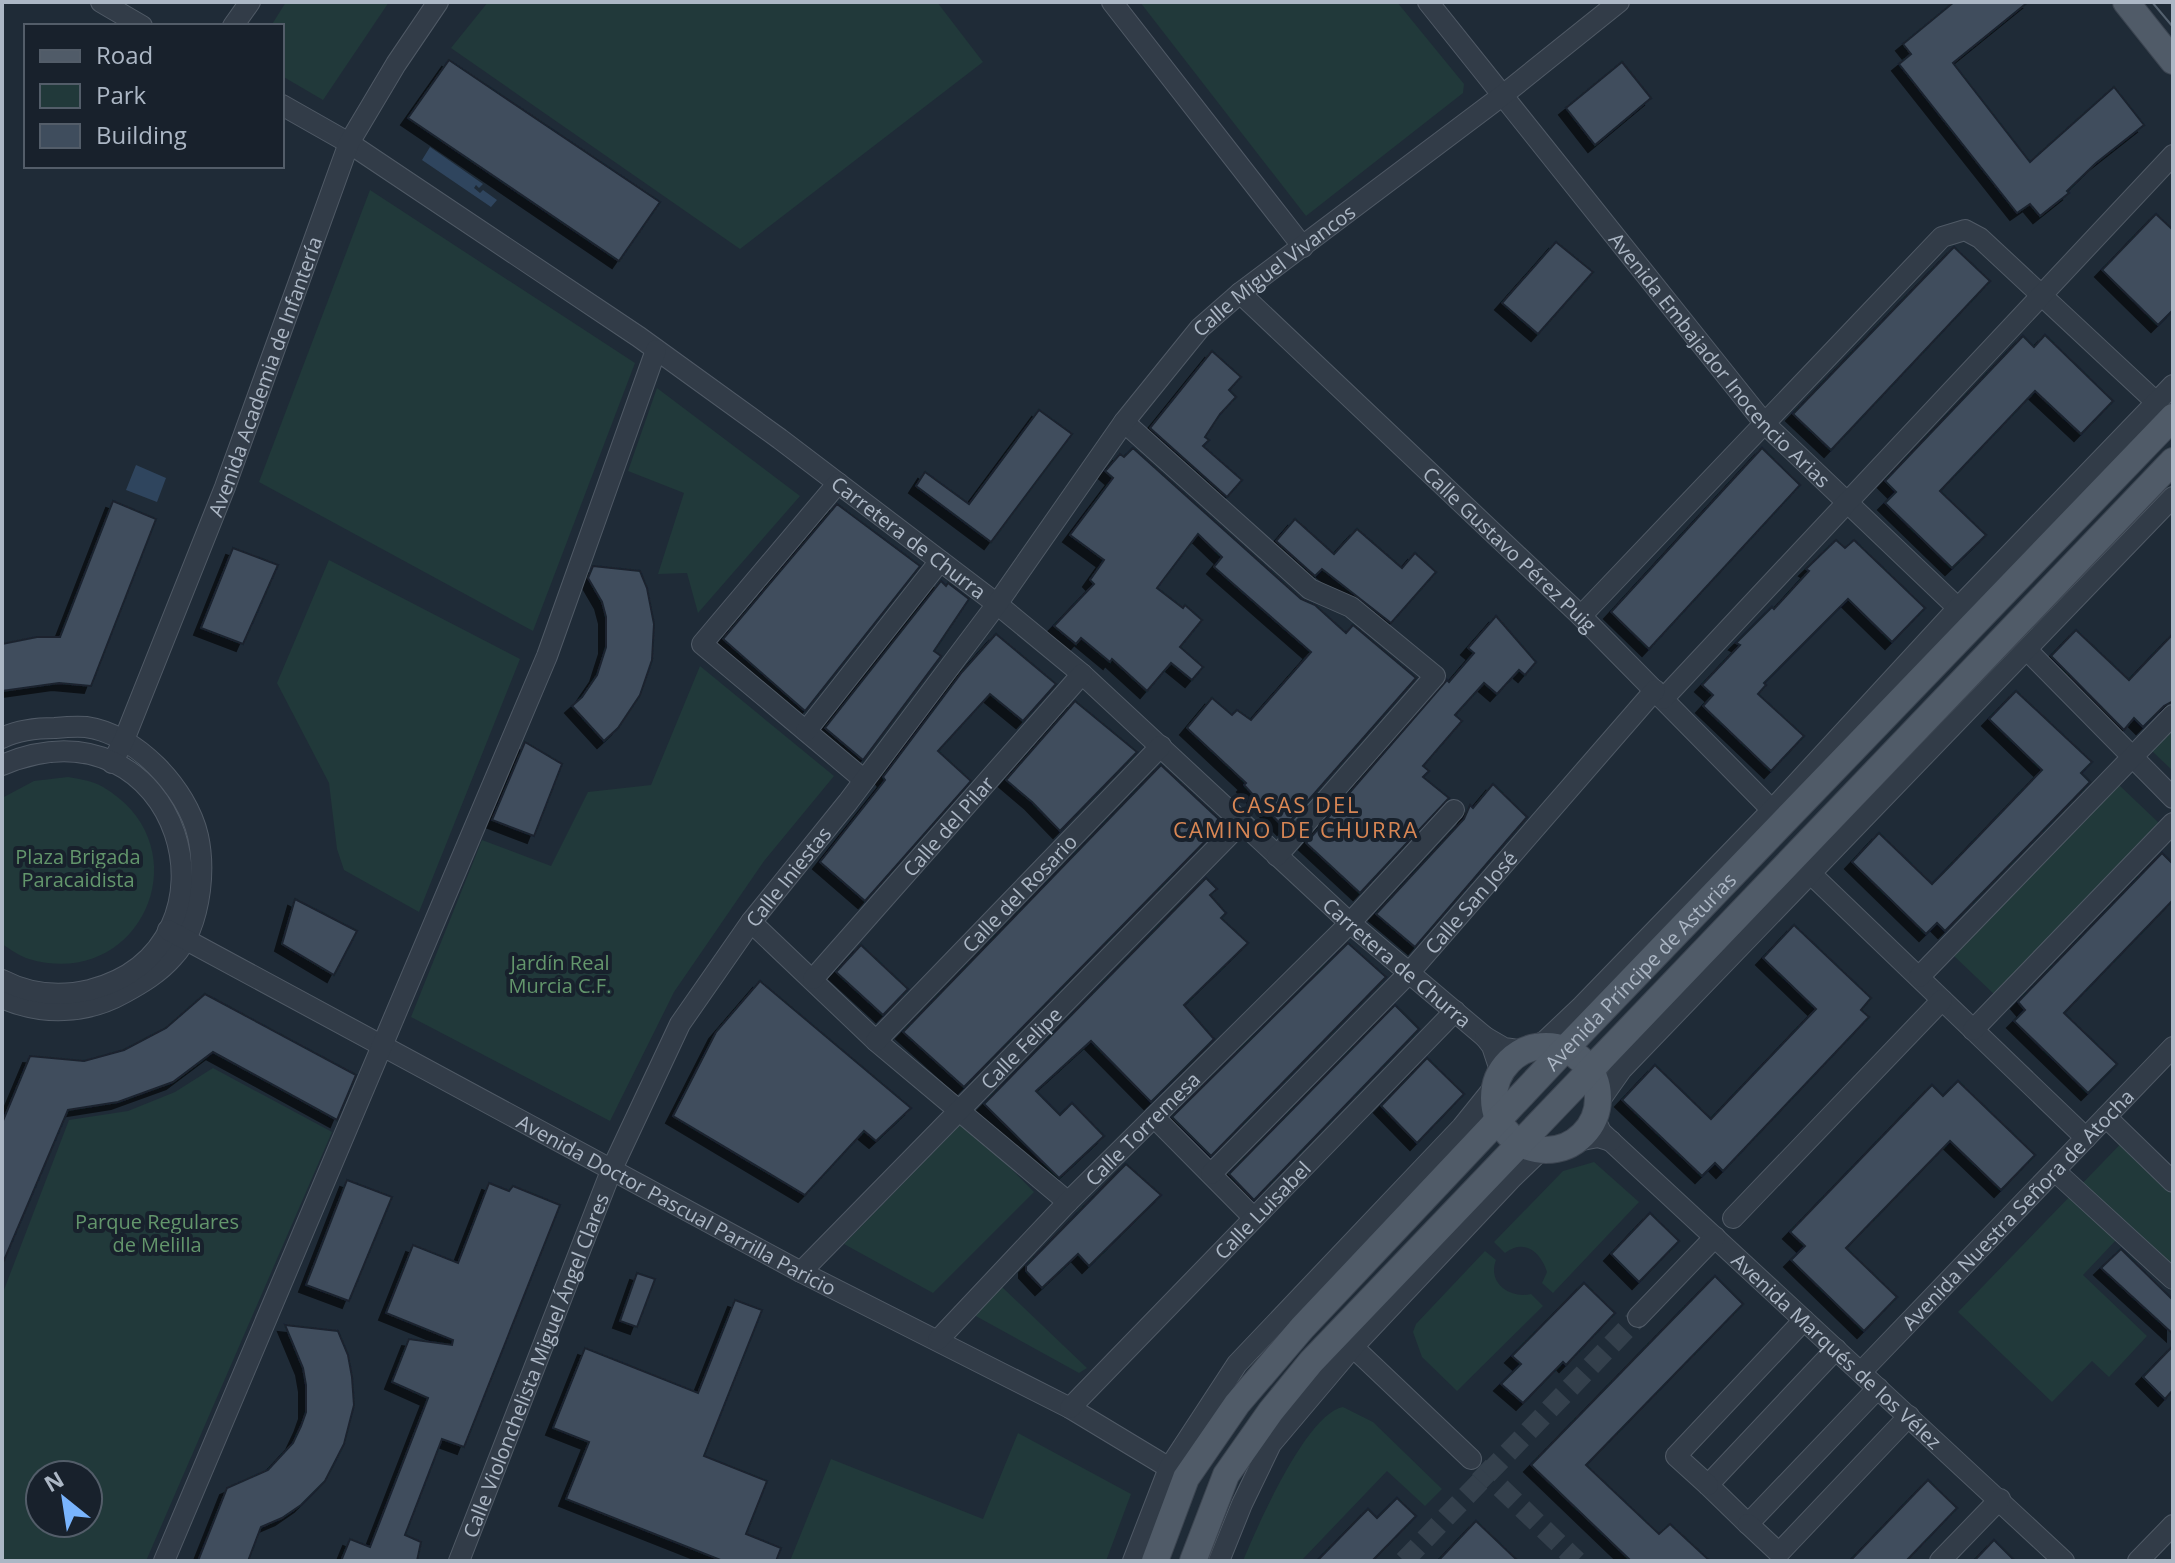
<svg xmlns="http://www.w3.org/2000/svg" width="2175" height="1563" font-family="'Open Sans',sans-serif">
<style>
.green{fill:#21393a;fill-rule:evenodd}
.water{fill:#2f455e}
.building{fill:#3f4d5d;stroke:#1a232e;stroke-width:2;filter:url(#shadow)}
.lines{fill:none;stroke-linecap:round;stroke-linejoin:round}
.minor-tunnel{stroke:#34404c;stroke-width:20;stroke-dasharray:20 10;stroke-linecap:butt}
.minor-casing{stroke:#505a66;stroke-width:22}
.major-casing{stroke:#3c4551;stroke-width:28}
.minor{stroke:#323c48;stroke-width:20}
.major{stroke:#505b68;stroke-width:26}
.tram{stroke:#54616f;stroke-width:2}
.labels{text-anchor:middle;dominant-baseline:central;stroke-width:8;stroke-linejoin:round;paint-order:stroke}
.street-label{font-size:20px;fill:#acb7c5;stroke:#18212c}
.park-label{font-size:20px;fill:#63966c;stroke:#18212c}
.neighbourhood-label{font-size:22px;letter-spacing:2px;fill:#d88654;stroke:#18212c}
</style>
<defs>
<filter id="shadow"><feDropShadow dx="-7" dy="7" stdDeviation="0" flood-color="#0009"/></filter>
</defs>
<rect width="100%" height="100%" fill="#1f2b37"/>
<g class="green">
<path d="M 286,2 L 389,2 L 323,100 L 282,76 L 282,26 L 271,26 Z"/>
<path d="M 488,2 L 937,2 L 983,62 L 740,249 L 451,48 Z"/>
<path d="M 1140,2 L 1397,2 L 1464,84 L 1463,93 L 1306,216 Z"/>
<path d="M 370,190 L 635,363 L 533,631 L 259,482 Z"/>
<path d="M 657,388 L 800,496 L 698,613 L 687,573 L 658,574 L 684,493 L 628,471 Z"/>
<path d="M 329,560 L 520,659 L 419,912 L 344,870 L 337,849 L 329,783 L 277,683 Z"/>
<path d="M 700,666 L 834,776 L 764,861 L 674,992 L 610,1121 L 411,1017 L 482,840 L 551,866 L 588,792 L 651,785 Z"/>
<path d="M 2173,727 L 2173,771 L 2151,750 Z"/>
<path d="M 68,777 C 79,779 94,781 103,787 C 205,847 141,992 29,959 C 19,956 10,949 2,944 L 2,798 L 34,781 Z"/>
<path d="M 2118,784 L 2160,824 L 1996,996 L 1954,956 Z"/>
<path d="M 213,1068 L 332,1132 L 146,1561 L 2,1561 L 2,1295 L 69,1120 L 128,1111 L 175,1092 ZM 40,1475 L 88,1475 L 88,1523 L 40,1523 Z"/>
<path d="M 964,1121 L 1034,1192 L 933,1293 L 844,1244 Z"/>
<path d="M 2134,1130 L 2173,1168 L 2173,1292 L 2117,1239 L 2083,1275 L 2147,1336 L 2109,1377 L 2092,1361 L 2052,1402 L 1958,1312 Z"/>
<path d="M 1594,1162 L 1639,1202 L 1553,1293 L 1542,1283 L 1547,1272 C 1541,1252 1524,1238 1505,1253 L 1494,1242 L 1563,1171 Z"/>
<path d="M 1485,1251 L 1496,1260 C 1487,1283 1510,1299 1531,1294 L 1543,1306 L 1457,1391 L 1422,1357 L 1413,1332 L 1416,1324 Z"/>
<path d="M 1002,1287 L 1087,1368 L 1079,1373 L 974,1315 Z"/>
<path d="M 1343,1407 L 1373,1422 L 1442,1489 L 1425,1506 L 1387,1471 L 1301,1561 L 1243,1561 C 1257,1527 1306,1414 1343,1407 Z"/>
<path d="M 1018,1433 L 1131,1494 L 1106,1561 L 790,1561 L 831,1459 L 983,1519 Z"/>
</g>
<g class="water">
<path d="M 430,147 L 483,184 L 479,188 L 476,185 L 474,188 L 480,193 L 483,190 L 497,200 L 491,207 L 422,160 Z"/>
<path d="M 136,465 L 166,478 L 157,502 L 126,490 Z"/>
</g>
<g class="building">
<path d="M 1954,2 L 2028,2 L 1953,63 L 2030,162 L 2114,87 L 2144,125 L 2096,163 L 2067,191 L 2069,193 L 2040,216 L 2030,204 L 2017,213 L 1899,64 L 1911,54 L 1903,44 Z"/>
<path d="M 449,60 L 660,202 L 619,261 L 408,118 Z"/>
<path d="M 1622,62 L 1651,98 L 1595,145 L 1566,108 Z"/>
<path d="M 2156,214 L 2173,230 L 2173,310 L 2158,325 L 2102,270 Z"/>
<path d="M 1556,242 L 1593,272 L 1538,334 L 1502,303 Z"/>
<path d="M 1954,247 L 1990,281 L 1831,450 L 1793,414 Z"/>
<path d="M 2045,335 L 2113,401 L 2081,434 L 2035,391 L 1940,491 L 1986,535 L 1952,568 L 1885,503 L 1896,492 L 1885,481 L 2023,336 L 2034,347 Z"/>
<path d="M 1212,351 L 1241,377 L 1229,390 L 1236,397 L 1220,414 L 1205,437 L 1209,440 L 1203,446 L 1242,480 L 1227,497 L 1150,428 Z"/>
<path d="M 1039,410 L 1072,434 L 991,542 L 916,486 L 925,472 L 969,504 Z"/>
<path d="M 1133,448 L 1301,599 L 1315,605 L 1346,633 L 1353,625 L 1416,678 L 1284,828 L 1244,785 L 1246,783 L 1187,728 L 1212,698 L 1232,715 L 1237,710 L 1251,720 L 1311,652 L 1214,567 L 1222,557 L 1198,534 L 1157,588 L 1183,608 L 1185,605 L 1202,620 L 1180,647 L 1203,667 L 1192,680 L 1171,663 L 1147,691 L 1112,659 L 1110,662 L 1081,638 L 1076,644 L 1054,626 L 1094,584 L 1090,580 L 1104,560 L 1070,535 L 1113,478 L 1105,471 L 1107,469 L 1120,454 L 1124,457 Z"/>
<path d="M 1762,448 L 1800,485 L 1649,649 L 1611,612 Z"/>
<path d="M 113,501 L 156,519 L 91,686 L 59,683 L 2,691 L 2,644 L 37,637 L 60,637 Z"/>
<path d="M 837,504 L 920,566 L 805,711 L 723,639 Z"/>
<path d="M 1295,519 L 1334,554 L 1357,529 L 1402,568 L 1415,553 L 1436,572 L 1391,623 L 1322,569 L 1315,576 L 1276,541 Z"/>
<path d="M 1836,540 L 1845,548 L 1854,540 L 1925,608 L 1892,642 L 1848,599 L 1764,683 L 1766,685 L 1758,694 L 1804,736 L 1771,771 L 1703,706 L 1713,695 L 1702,685 L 1740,645 L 1736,643 L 1772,607 L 1774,609 L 1809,571 L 1806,569 Z"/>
<path d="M 233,548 L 278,565 L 243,644 L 201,628 Z"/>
<path d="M 593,566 L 640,571 L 647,588 L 654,624 L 652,660 L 640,695 L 618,728 L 604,741 L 572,706 L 582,697 L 597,675 L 606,647 L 606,617 L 602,602 L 588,578 Z"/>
<path d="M 941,581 L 946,586 L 948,583 L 969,599 L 934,651 L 941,656 L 863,760 L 825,728 Z"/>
<path d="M 1496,616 L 1536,662 L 1525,675 L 1519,670 L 1497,694 L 1484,683 L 1455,715 L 1462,721 L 1423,766 L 1429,771 L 1423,777 L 1449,798 L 1360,893 L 1306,843 L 1447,680 L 1449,682 L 1474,653 L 1468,648 Z"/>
<path d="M 2076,630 L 2129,680 L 2173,634 L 2173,701 L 2164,706 L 2143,727 L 2134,718 L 2124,730 L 2051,656 Z"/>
<path d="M 996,634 L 1056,684 L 1023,721 L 990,694 L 938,751 L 971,781 L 865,901 L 820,862 L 885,780 L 883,777 L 962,672 Z"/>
<path d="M 2016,691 L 2092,762 L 2081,773 L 2090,782 L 1945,931 L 1937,923 L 1926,934 L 1852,862 L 1879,833 L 1932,884 L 1948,868 L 2042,770 L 1989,719 Z"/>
<path d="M 1075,701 L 1137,752 L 1060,831 L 1032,802 L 1006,780 Z"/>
<path d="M 525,742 L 562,764 L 534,836 L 492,820 Z"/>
<path d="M 1161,765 L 1223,823 L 964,1087 L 903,1032 Z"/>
<path d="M 1493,784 L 1527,817 L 1415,947 L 1376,914 L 1464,819 L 1470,805 L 1473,808 Z"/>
<path d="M 2162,853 L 2173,864 L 2173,900 L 2064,1013 L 2117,1064 L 2088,1093 L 2014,1021 L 2025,1010 L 2018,1002 Z"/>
<path d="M 1206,878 L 1217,889 L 1210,895 L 1226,913 L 1221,918 L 1248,943 L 1184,1005 L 1214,1039 L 1151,1102 L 1091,1041 L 1036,1091 L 1060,1115 L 1072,1103 L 1104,1136 L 1059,1178 L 984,1104 Z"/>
<path d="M 295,899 L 357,931 L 334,975 L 282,944 Z"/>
<path d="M 1794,925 L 1871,998 L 1861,1010 L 1869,1017 L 1723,1171 L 1715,1163 L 1702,1176 L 1622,1100 L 1655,1065 L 1711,1119 L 1816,1009 L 1763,958 Z"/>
<path d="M 1348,943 L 1386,977 L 1211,1156 L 1172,1117 Z"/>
<path d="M 861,945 L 908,989 L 883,1015 L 836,972 Z"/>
<path d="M 760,981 L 911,1108 L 876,1141 L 864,1131 L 805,1195 L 673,1116 L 716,1032 Z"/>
<path d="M 205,994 L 356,1075 L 337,1120 L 213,1052 L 173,1082 L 118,1102 L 68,1110 L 2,1265 L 2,1123 L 30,1056 L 84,1061 L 124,1050 L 166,1028 Z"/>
<path d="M 1395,1005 L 1419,1029 L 1254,1200 L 1229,1174 Z"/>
<path d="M 1427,1058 L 1464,1094 L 1417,1143 L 1381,1106 Z"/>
<path d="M 1958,1081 L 2035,1155 L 2001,1190 L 1950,1141 L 1846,1248 L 1897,1297 L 1864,1331 L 1791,1260 L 1805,1246 L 1790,1232 L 1932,1085 L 1943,1096 Z"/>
<path d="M 1126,1164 L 1161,1195 L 1089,1266 L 1078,1254 L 1042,1288 L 1026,1271 L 1026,1266 Z"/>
<path d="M 347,1180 L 392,1197 L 349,1301 L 306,1285 Z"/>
<path d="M 489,1183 L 509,1191 L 513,1186 L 560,1205 L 464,1447 L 442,1439 L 405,1535 L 421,1542 L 417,1561 L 341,1561 L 350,1539 L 370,1547 L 428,1398 L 392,1382 L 409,1339 L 452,1345 L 453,1340 L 386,1313 L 413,1245 L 458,1263 Z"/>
<path d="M 1650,1213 L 1679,1241 L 1639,1282 L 1611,1254 Z"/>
<path d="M 2121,1249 L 2173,1300 L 2173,1334 L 2101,1268 Z"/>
<path d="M 637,1273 L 655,1279 L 637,1327 L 620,1321 Z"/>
<path d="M 1715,1276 L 1743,1304 L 1586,1465 L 1659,1534 L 1670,1524 L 1710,1561 L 1631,1561 L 1531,1465 Z"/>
<path d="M 1584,1283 L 1615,1313 L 1566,1365 L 1563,1362 L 1523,1403 L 1501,1384 L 1521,1364 L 1512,1356 Z"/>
<path d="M 735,1300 L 762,1310 L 704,1456 L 767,1481 L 746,1534 L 781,1548 L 776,1561 L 723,1561 L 566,1499 L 589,1442 L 553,1428 L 585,1348 L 698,1393 Z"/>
<path d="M 285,1325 L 338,1331 L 348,1355 L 352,1377 L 354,1405 L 344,1444 L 325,1481 L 301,1505 L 282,1518 L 261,1527 L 248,1561 L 198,1561 L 227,1488 L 268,1470 L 293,1443 L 301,1426 L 306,1412 L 306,1385 L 303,1368 Z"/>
<path d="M 2173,1346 L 2173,1390 L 2165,1399 L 2143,1377 Z"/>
<path d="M 1928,1480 L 1957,1508 L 1906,1561 L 1850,1561 Z"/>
<path d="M 1397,1498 L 1416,1516 L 1372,1561 L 1317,1561 L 1368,1509 L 1377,1518 Z"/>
<path d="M 1476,1521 L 1518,1561 L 1438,1561 Z"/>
<path d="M 1994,1540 L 2015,1561 L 1974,1561 Z"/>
</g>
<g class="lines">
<g class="minor-tunnel">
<path d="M 1479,1467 L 1577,1561"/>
<path d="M 1404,1561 L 1638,1317"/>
</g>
<g class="minor-casing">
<g id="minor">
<path d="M 101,2 L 142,26"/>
<path d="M 1112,2 L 1303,247"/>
<path id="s1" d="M 1428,2 L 1765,424 L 1958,608"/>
<path d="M 233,26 L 250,2"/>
<path id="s2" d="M 282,105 L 349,143 L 639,337 L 780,439 L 997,604 L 1082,674 L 1350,923 L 1485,1037 L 1504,1048 L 1525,1051"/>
<path id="s3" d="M 1240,293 L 1581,616 L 1772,810"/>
<path d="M 1124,422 L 1310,589 L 1351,607 L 1435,676 L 1277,856"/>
<path d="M 838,483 L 702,644 L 863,779"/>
<path d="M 1581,616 L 1942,237 L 1965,230 L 1980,238 L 2156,402"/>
<path d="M 2027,650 L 2173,798"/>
<path d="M 1663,699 L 2173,155"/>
<path d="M 806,731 L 940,561"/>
<path d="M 2,738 C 18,730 37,728 55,728 C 65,727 76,726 86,727 C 136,734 187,788 198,836 C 202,854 202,873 200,890 C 197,913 189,940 173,957 C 159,973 142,983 124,993 C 87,1014 42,1016 2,998"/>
<path id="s4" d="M 112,763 L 124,740 L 225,487 L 349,143 L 396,64 L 438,2"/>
<path d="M 2,765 C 180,690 255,947 90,990 C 60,997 29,994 2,980"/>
<path d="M 1811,874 L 2086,1138"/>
<path d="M 751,922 L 876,1041 L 1068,1202"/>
<path id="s5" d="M 168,930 L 801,1272 L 1070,1408 L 1186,1478"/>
<path d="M 1919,977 L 2173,715"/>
<path id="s6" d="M 813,979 L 1082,674"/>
<path d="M 1973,1030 L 2173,823"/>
<path d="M 1485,1037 L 1492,1046 L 1501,1073"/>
<path id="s7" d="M 876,1041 L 1161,746"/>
<path d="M 1529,1049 L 1545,1041 L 1582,1006 L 1772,810 L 1958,608 L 2173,385"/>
<path d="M 1598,1103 L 1622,1069 L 2173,497"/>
<path d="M 1154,1117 L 1254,1218"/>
<path d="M 2106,1117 L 2173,1182"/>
<path id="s8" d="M 1595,1119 L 1601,1132 L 2064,1561"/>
<path d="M 1577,1141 L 1598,1137 L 1611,1141"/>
<path d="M 2055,1171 L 2173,1279"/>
<path id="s9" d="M 1211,1174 L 1409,973 L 1655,690"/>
<path d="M 1733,1218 L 1942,1000"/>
<path id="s10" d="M 801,1272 L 1241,823"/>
<path d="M 1638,1317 L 1715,1237"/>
<path id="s11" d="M 938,1340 L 1068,1202 L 1350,923 L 1454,810"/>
<path d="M 1353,1347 L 1471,1459"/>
<path d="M 1836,1349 L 1708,1485 L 1748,1524 L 1878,1388"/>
<path id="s12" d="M 1861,1372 L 2173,1047"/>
<path id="s13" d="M 1070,1408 L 1455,1011"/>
<path d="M 1708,1485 L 1676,1456 L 1804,1320"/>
<path d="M 1748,1524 L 1779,1553 L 1909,1416"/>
<path d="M 164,1561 L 547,656 L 656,350"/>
<path id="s14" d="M 459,1561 L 611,1171 L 680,1024 L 751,922 L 848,802 L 997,604 L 1124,422 L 1200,328 L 1240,293 L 1503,95 L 1619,2"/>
<path d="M 1133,1561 L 1169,1468 L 1237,1364 L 1462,1127 L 1495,1086"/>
<path d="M 1219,1561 L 1242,1504 L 1271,1444 L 1353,1347 L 1513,1177 L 1541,1150"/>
<path d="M 1940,1561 L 2000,1499"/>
<path d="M 2138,1561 L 2173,1525"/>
</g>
</g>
<g class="major-casing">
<g id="major">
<path d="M 2126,2 L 2173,61"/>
<circle cx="1546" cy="1098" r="52"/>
<path id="s15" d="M 1155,1561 L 1186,1478 L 1237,1404 L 1302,1328 L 1565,1049 L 2173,417"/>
<path d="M 1193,1561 L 1226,1475 L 1271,1411 L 1311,1362 L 2173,461"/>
</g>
</g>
<use href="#minor" class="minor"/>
<use href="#major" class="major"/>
<path class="tram" d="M 2152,2 L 2173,27"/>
</g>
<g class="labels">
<g class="street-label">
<text stroke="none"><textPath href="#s14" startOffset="1544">Calle Miguel Vivancos</textPath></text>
<text stroke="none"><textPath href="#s1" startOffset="462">Avenida Embajador Inocencio Arias</textPath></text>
<text stroke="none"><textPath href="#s4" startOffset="416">Avenida Academia de Infantería</textPath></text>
<text stroke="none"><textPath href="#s2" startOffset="762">Carretera de Churra</textPath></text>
<text stroke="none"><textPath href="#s3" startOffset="372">Calle Gustavo Pérez Puig</textPath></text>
<text stroke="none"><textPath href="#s6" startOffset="204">Calle del Pilar</textPath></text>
<text stroke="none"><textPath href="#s14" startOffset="764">Calle Iniestas</textPath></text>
<text stroke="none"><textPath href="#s7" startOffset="206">Calle del Rosario</textPath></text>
<text stroke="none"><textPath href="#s9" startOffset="376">Calle San José</textPath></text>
<text stroke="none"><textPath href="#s2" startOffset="1410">Carretera de Churra</textPath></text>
<text stroke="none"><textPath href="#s15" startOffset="770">Avenida Príncipe de Asturias</textPath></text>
<text stroke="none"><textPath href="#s10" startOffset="314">Calle Felipe</textPath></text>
<text stroke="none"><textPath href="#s11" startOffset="294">Calle Torremesa</textPath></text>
<text stroke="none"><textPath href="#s5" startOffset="578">Avenida Doctor Pascual Parrilla Paricio</textPath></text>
<text stroke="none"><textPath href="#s13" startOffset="276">Calle Luisabel</textPath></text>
<text stroke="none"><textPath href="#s12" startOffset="226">Avenida Nuestra Señora de Atocha</textPath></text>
<text stroke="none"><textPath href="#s8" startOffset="336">Avenida Marqués de los Vélez</textPath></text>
<text stroke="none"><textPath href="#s14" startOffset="210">Calle Violonchelista Miguel Ángel Clares</textPath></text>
</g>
<g class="park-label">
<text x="78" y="856">Plaza Brigada<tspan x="78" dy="23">Paracaidista</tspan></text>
<text x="560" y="962">Jardín Real<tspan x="560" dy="23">Murcia C.F.</tspan></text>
<text x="157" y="1221">Parque Regulares<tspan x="157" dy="23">de Melilla</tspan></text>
</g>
<g class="neighbourhood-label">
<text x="1296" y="804">CASAS DEL<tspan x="1296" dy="25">CAMINO DE CHURRA</tspan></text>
</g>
</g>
<rect width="2175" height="1563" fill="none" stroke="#acb7c5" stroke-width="8"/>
<rect x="24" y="24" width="260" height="144" fill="#18212c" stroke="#535d69" stroke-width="2"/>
<rect x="40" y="50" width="40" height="12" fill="#505b68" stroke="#535d69" stroke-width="2"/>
<text x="96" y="64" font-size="24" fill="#acb7c5">Road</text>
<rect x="40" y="84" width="40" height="24" fill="#21393a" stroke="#535d69" stroke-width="2"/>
<text x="96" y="104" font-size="24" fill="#acb7c5">Park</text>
<rect x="40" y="124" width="40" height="24" fill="#3f4d5d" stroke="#535d69" stroke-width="2"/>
<text x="96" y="144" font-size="24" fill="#acb7c5">Building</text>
<g transform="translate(64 1499) rotate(330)"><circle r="38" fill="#18212c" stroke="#535d69" stroke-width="2"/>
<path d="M0-6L14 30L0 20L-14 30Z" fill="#79b4fd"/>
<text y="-12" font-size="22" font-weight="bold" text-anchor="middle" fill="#acb7c5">N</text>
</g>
</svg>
